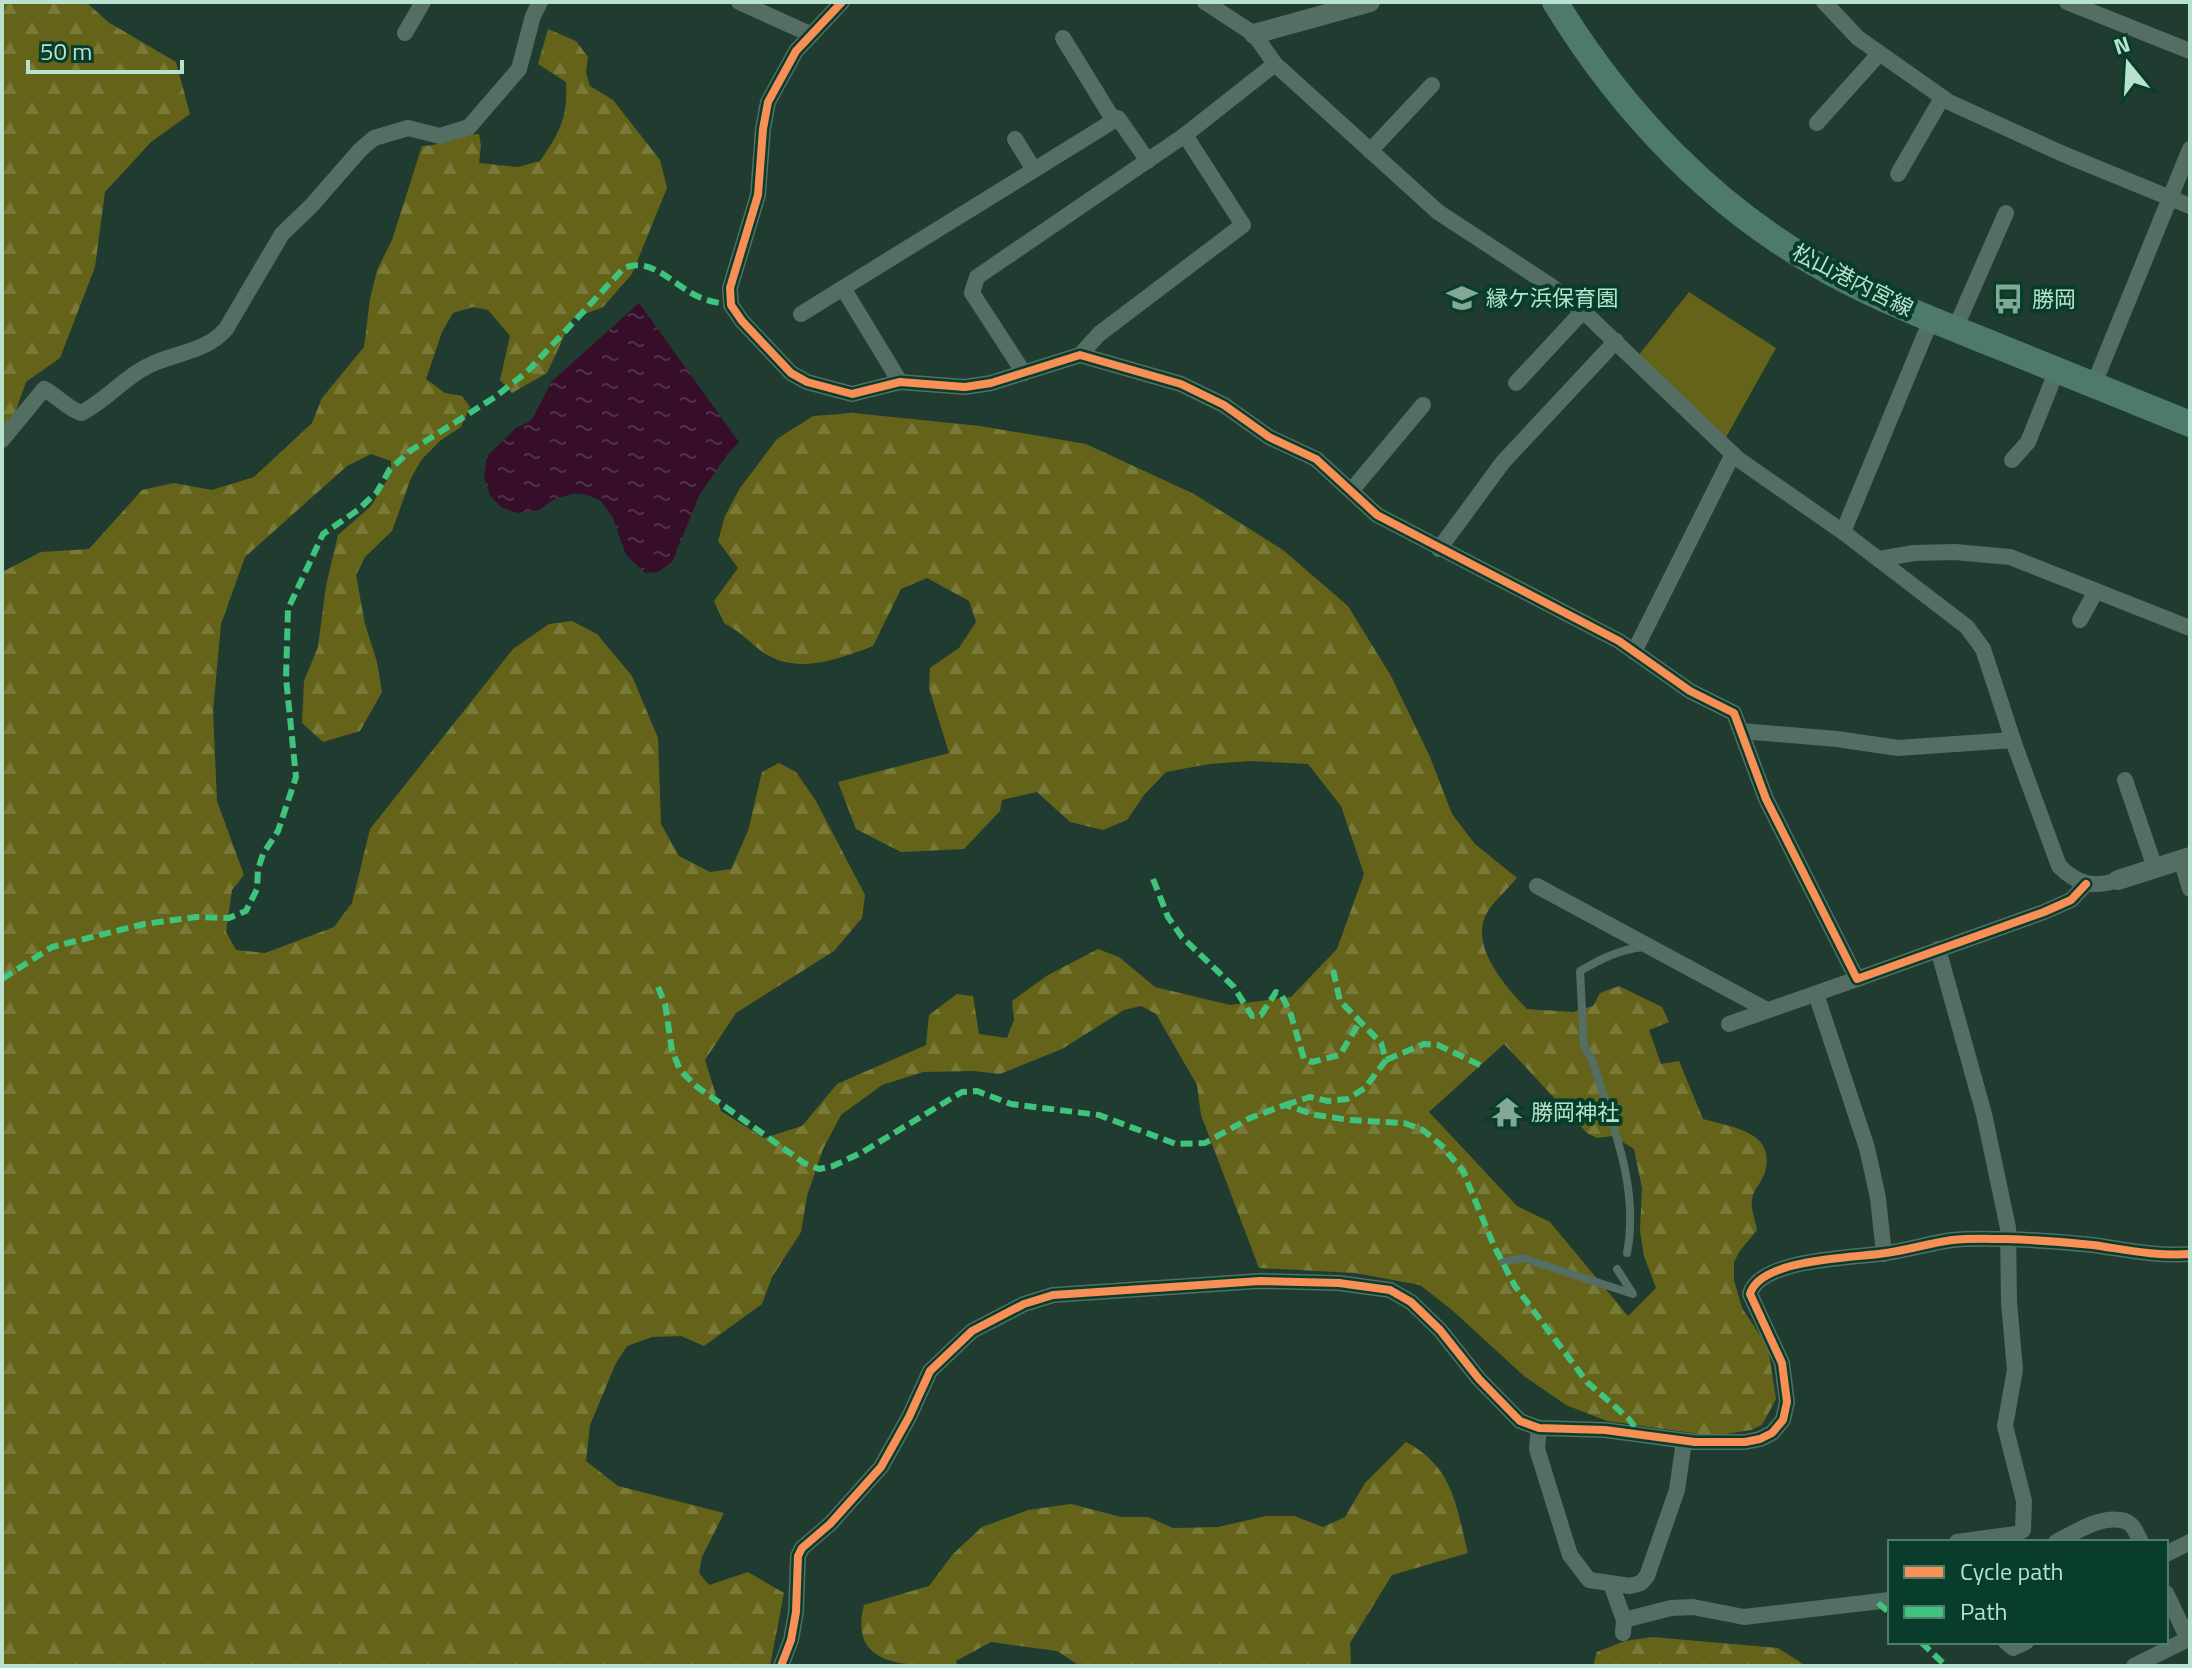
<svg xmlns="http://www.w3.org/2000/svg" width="2192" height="1668" font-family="'Titillium Web','Noto Sans JP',sans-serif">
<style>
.forest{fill:url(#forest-firs);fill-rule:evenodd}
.green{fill:#656319}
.water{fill:url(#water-ripples)}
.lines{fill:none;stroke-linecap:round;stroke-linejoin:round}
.service{stroke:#546e63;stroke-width:8}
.minor{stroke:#546e63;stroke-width:16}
.tertiary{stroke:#546e63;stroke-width:20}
.primary{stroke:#4e7a6b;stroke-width:26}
.quiet{stroke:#40c37c;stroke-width:6;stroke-dasharray:12 6;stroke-linecap:butt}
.cycleway-casing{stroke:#073d2a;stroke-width:13}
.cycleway{stroke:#f78f57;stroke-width:8}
.labels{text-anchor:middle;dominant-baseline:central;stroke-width:8;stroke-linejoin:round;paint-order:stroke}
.street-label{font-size:22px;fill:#b7e2cd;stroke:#073d2a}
.poi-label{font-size:22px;fill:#b7e2cd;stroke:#073d2a;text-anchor:start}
</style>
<defs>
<pattern id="forest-firs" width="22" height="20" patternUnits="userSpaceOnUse" patternTransform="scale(2)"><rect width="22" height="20" fill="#656319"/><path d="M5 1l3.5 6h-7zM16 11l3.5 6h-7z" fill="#797939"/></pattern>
<pattern id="water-ripples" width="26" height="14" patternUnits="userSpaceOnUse" patternTransform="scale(2)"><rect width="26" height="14" fill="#370e2a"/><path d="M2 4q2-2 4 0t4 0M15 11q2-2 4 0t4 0" fill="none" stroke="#523148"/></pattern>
</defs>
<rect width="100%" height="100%" fill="#203c31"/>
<g class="forest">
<path d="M 2,2 L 86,2 L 108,22 L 176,62 L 190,114 L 151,142 L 105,192 L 95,267 L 60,358 L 26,382 L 9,430 L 2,441 Z"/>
<path d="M 548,29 L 576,41 L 588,57 L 586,73 L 590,86 L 613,100 L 660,160 L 667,188 L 632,274 L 603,307 L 572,319 L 547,373 L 512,393 L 500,380 L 510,336 L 488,310 L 473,307 L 453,313 L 442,332 L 426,379 L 445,393 L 462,396 L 470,407 L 461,427 L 441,440 L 422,459 L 411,478 L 392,531 L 365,557 L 356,575 L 365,624 L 377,662 L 382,692 L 360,731 L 323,742 L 302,723 L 304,681 L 318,647 L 326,586 L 338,535 L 371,506 L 391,474 L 391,461 L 371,454 L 347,466 L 245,557 L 221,624 L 213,711 L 217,801 L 244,875 L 232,890 L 226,932 L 236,950 L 265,953 L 334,927 L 352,903 L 370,829 L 513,649 L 549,624 L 572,621 L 597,634 L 632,676 L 658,738 L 661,824 L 679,856 L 710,872 L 731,869 L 748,831 L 762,772 L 779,763 L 796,772 L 816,801 L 865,895 L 862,918 L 834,951 L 736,1013 L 705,1060 L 721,1111 L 764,1138 L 802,1126 L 837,1084 L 926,1045 L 929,1015 L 957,994 L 973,996 L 979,1034 L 1007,1038 L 1014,1020 L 1012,1001 L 1048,975 L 1098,949 L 1119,957 L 1155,987 L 1230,1005 L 1291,997 L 1337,949 L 1364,874 L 1341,806 L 1308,764 L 1251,761 L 1209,764 L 1166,772 L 1144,795 L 1127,820 L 1103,830 L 1070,822 L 1037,792 L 1002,800 L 1000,811 L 964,849 L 901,852 L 856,829 L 838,782 L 949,753 L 929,688 L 930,668 L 959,648 L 976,622 L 969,601 L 927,578 L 901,589 L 873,646 C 839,659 798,675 764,653 C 750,643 740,631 724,623 L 714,601 L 738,568 L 718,541 L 725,516 L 740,488 L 777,439 L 813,416 L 853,413 L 980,426 L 1086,444 L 1194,494 L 1283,550 L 1348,606 L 1391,676 L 1430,757 L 1452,814 L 1475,844 L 1517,878 C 1508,889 1496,899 1488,911 C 1467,944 1506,987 1527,1009 L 1573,1012 L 1593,1006 L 1600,993 L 1619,986 L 1662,1007 L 1669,1022 L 1649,1030 L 1661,1064 L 1679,1061 L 1703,1119 C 1731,1127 1776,1131 1765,1171 C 1763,1181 1753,1190 1752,1199 C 1750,1208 1756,1222 1757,1230 L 1739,1252 L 1734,1262 L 1734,1280 L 1742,1308 L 1768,1347 L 1776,1399 L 1762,1425 L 1751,1430 L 1713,1436 L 1607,1421 L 1566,1405 L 1524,1376 L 1452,1310 L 1420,1285 L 1355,1273 L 1259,1268 L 1201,1115 L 1197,1085 L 1156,1014 L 1141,1006 L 1124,1010 L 1062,1049 L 1000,1074 L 973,1071 L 923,1072 L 882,1085 L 841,1115 L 823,1149 L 807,1196 L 801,1232 L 772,1277 L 762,1304 L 704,1346 L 681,1336 L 652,1337 L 627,1346 L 616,1363 L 590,1425 L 586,1461 L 618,1486 L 724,1513 L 702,1557 L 699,1573 L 709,1585 L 748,1572 L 784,1593 L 770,1666 L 2,1666 L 2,572 L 41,552 L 89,549 L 142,490 L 174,483 L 212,490 L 254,477 L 312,423 L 322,398 L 364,347 L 370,299 L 377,270 L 392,240 L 422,146 C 443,146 459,133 479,134 L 481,146 L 479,163 L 518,167 L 540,161 C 560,132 568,118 566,82 L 538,64 ZM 1504,1044 L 1587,1133 L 1597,1138 L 1613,1136 L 1634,1149 L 1642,1188 L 1640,1231 L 1644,1256 L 1656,1288 L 1628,1316 L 1550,1222 L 1517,1206 L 1429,1112 Z"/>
<path d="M 1406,1442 C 1454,1467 1456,1507 1468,1553 L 1392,1575 L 1350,1643 L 1351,1666 L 1080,1666 L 1057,1651 L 991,1642 L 956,1661 L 957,1666 C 907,1666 848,1668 864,1605 L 929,1586 L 953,1554 L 982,1527 L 1028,1510 L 1071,1504 L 1121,1517 L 1148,1517 L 1173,1528 L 1218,1527 L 1266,1516 L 1294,1516 L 1323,1527 L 1345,1517 L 1365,1483 Z"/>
<path d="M 1652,1637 L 1778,1648 L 1806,1666 L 1593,1666 L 1597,1652 L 1625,1641 Z"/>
</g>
<path class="green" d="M 1689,292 L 1776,348 L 1725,439 L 1638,356 Z"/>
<path class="water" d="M 639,303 L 739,442 L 727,455 L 700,494 L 672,562 L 658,572 L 645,573 L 626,555 L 612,516 L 600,500 L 584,494 L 572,494 L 555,499 L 539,510 L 517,513 L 501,507 L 490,496 L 484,477 L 487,456 L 516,428 L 531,421 L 552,381 Z"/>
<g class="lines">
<g class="service">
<path d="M 1627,1253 C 1640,1186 1611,1122 1592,1059 L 1584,1047 L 1580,971 C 1601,959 1620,949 1644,947"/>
<path d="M 1503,1262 L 1523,1258 L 1633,1294 L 1617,1269"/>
</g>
<g class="minor">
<path d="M 739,2 L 810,34"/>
<path d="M 842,2 L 796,51 L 768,102 L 763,129 L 758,195 L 730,288 L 731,305 L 742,321 L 791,373 L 807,382 L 852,394 L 900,382 L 965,387 L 991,383 L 1080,355 L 1181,384 L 1224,405 L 1269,437 L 1316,459 L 1377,515 L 1619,641 L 1690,691 L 1734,713 L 1766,799 L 1857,979 L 2044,912 L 2071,900 L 2086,884"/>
<path d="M 1205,2 L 1254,34 L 1275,64 L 1438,212 L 1551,286 L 1583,311 L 1738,459 L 1843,532 L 1967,627 L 1983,649 L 2015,746 L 2059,866 C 2078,885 2094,888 2118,880"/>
<path d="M 1824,2 L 1858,38 L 1949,102 L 2063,154 L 2190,206"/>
<path d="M 2067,2 L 2190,51"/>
<path d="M 405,33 L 423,2"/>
<path d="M 1063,38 L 1114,121"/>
<path d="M 1817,123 L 1879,54"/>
<path d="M 1015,139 L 1034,170"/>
<path d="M 1370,151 L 1432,85"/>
<path d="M 1898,174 L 1942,98"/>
<path d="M 843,288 L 900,382"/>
<path d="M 801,314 L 1118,118 L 1148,161"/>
<path d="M 1955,329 L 2006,213"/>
<path d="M 1080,355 L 1099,334 L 1243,225 L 1185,135"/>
<path d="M 1024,373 L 972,293 L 977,277 L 1185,135 L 1275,64"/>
<path d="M 1516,383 L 1583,311"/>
<path d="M 2094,384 L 2190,149"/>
<path d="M 2,440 L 44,389 C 58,396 66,408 81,413 C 106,401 123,378 148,366 C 175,352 205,353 226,329 L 282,234 L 312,205 L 360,150 L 374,138 L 408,128 L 440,136 L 469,127 L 519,69 L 533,16 L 540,2"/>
<path d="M 2012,460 L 2028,442 L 2057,370"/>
<path d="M 1351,491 L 1423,405"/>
<path d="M 1843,532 L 1931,320"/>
<path d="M 1439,549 L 1503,462 L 1616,341"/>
<path d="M 1879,559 L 1914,553 L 1955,552 L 2010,557 L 2190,628"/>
<path d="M 2080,620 L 2096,591"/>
<path d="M 1634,652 L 1733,454"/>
<path d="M 1741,731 L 1837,739 L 1898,748 L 2013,740"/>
<path d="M 2125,780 L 2155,868"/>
<path d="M 2181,860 L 2190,889"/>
<path d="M 1537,886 L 1767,1010"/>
<path d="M 1938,949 L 1984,1114 L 2008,1228 L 2009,1302 L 2015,1370 L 2005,1426 L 2024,1501 L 2023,1530 L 2016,1534 L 1957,1542"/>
<path d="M 1816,994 L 1867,1148 L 1878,1198 L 1884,1254"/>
<path d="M 1729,1024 L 1857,979"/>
<path d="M 1539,1428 L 1537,1449 L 1570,1555 L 1589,1580 L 1630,1586 L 1641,1583 L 1647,1576 L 1677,1490 L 1684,1441"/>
<path d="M 2056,1542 C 2076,1532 2102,1514 2125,1521 C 2134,1524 2137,1535 2141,1542"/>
<path d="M 2166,1554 L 2190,1542"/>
<path d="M 1611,1584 L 1624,1620 L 1623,1633"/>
<path d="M 2166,1593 L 2188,1639"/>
<path d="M 1624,1620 L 1671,1608 L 1693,1607 L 1744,1617 L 1890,1600"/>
<path d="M 2006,1642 L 2013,1648 L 2026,1642"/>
<path d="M 781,1666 L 791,1640 L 796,1612 L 798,1556 L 802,1548 L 830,1524 L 881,1467 L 909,1417 L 930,1371 L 972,1331 L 1024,1304 L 1053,1295 L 1260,1281 L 1339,1283 L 1390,1290 L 1411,1302 L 1440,1330 L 1479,1379 L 1520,1421 L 1539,1428 L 1605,1430 L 1695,1442 L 1745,1442 L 1760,1439 L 1772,1433 L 1783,1420 L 1787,1402 L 1782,1363 L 1750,1294 C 1760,1258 1855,1258 1886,1253 C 1908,1250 1930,1243 1952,1240 C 1970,1238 1989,1239 2007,1239 C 2035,1240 2065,1242 2093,1245 C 2128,1250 2153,1256 2190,1254"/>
<path d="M 2134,1666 L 2190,1638"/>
</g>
<g class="tertiary">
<path d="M 1254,34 L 1370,2"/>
<path d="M 2118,880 L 2190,857"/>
</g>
<path class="primary" d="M 1555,2 C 1622,112 1714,209 1828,271 C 1884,302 1945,325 2005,349 C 2067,374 2128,399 2190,424"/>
<g class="quiet">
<path d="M 1153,879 L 1168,917 L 1182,937 L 1234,987 L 1252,1016 L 1261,1015 L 1276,992 L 1281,994 L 1290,1012 L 1304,1059 L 1312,1062 L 1340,1055 L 1360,1021"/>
<path d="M 2,979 L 52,947 L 144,924 L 196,917 L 229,918 L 246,911 L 257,889 L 258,869 L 263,854 L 278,831 L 296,777 L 286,678 L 288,609 L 323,534 L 358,510 L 377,492 L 390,469 L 410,451 L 495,397 L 527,372 L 624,268 C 652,256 674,286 699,297 C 709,302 721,303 731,305"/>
<path d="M 658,987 L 665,1004 L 672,1050 L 680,1070 L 696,1086 L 804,1163 L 819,1169 L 833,1166 L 861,1153 L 962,1092 L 977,1091 L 1011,1104 L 1099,1115 L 1176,1144 L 1205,1143 L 1250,1118 L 1285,1105 L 1316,1115 L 1350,1120 L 1404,1123 L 1423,1130 L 1442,1146 L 1463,1171 L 1494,1246 L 1515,1286 L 1587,1382 L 1628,1418 L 1641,1435"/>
<path d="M 1386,1060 L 1424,1044 L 1438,1045 L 1484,1067"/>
<path d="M 1285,1105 L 1310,1097 L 1328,1101 L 1347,1099 L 1365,1088 L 1386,1060 L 1381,1043 L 1340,1001 L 1332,965"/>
<path d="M 1878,1603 L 1890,1613"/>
<path d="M 1921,1642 L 1946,1666"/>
</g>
<g class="cycleway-casing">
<g id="cycleway">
<path d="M 842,2 L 796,51 L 768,102 L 763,129 L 758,195 L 730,288 L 731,305 L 742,321 L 791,373 L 807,382 L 852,394 L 900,382 L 965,387 L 991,383 L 1080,355 L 1181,384 L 1224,405 L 1269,437 L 1316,459 L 1377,515 L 1619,641 L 1690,691 L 1734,713 L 1766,799 L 1857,979 L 2044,912 L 2071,900 L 2086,884"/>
<path d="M 781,1666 L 791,1640 L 796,1612 L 798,1556 L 802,1548 L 830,1524 L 881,1467 L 909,1417 L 930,1371 L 972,1331 L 1024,1304 L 1053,1295 L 1260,1281 L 1339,1283 L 1390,1290 L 1411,1302 L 1440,1330 L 1479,1379 L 1520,1421 L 1539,1428 L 1605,1430 L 1695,1442 L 1745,1442 L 1760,1439 L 1772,1433 L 1783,1420 L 1787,1402 L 1782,1363 L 1750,1294 C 1760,1258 1855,1258 1886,1253 C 1908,1250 1930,1243 1952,1240 C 1970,1238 1989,1239 2007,1239 C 2035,1240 2065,1242 2093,1245 C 2128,1250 2153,1256 2190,1254"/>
</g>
</g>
<use href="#cycleway" class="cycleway"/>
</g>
<defs>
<g id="school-bare" transform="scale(2.4)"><path d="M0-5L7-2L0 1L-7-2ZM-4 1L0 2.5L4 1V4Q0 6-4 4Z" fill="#82a896" stroke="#073d2a" stroke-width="2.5" paint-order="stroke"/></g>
<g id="bus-bare" transform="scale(2.4)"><path d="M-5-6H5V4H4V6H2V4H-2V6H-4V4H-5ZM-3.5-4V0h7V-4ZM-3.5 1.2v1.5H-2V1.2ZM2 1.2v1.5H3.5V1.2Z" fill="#82a896" stroke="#073d2a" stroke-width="2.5" paint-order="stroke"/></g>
<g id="temple-bare" transform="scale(2.4)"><path d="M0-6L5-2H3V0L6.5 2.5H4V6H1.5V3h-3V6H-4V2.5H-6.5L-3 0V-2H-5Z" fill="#82a896" stroke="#073d2a" stroke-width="2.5" paint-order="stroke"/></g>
</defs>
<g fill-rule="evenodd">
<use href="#school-bare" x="1462" y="298"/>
<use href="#bus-bare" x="2008" y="299"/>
<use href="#temple-bare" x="1507" y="1112"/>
</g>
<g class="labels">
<g class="street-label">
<text transform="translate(1853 280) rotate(27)">松山港内宮線</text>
</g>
<g class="poi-label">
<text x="1486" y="298">縁ケ浜保育園</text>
<text x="2032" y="299">勝岡</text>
<text x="1531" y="1112">勝岡神社</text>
</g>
</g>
<rect width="2192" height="1668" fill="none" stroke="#b7e2cd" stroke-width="8"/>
<rect x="1888" y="1540" width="280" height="104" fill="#073d2a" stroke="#4d7f6b" stroke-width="2"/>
<rect x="1904" y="1566" width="40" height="12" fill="#f78f57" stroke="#4d7f6b" stroke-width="2"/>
<text x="1960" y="1580" font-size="24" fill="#b7e2cd">Cycle path</text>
<rect x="1904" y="1606" width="40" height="12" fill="#40c37c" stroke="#4d7f6b" stroke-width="2"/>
<text x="1960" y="1620" font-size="24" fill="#b7e2cd">Path</text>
<g transform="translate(2128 64) rotate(342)" stroke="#073d2a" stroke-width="6" paint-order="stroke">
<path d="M0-6L14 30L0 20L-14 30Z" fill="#b7e2cd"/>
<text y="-12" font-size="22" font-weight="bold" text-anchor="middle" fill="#b7e2cd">N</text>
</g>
<path d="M28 60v12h154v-12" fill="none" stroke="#b7e2cd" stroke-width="4"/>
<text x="40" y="60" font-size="24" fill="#b7e2cd" stroke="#073d2a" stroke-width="6" paint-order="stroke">50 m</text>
</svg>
